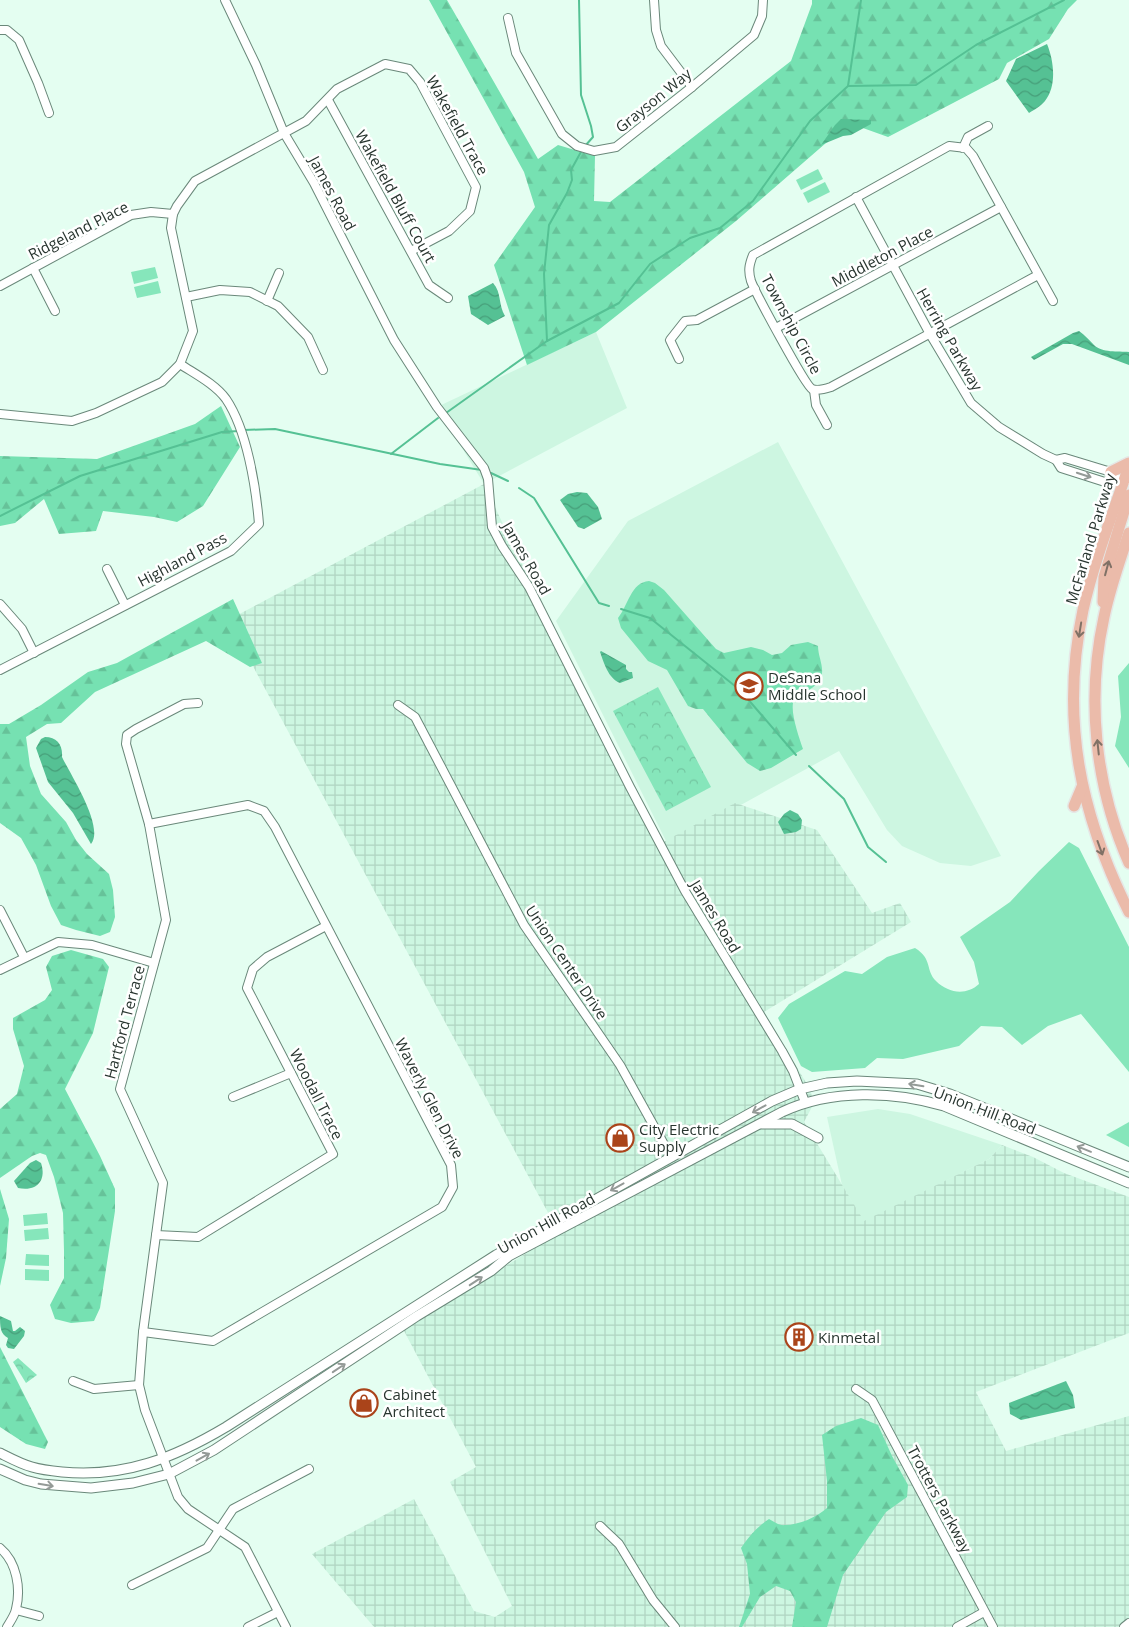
<svg xmlns="http://www.w3.org/2000/svg" width="1129" height="1627" font-family="'Open Sans',sans-serif">
<style>
.built{fill:#cdf6e1}
.industrial{fill:url(#industrial-grid)}
.grass{fill:#86e6bb}
.forest{fill:url(#forest-firs)}
.park{fill:url(#park-crowns)}
.water{fill:url(#water-waves)}
.lines{fill:none;stroke-linecap:round;stroke-linejoin:round}
.stream{stroke:#55c194;stroke-width:2}
.minor-casing{stroke:#6a887a;stroke-width:10}
.tertiary-casing{stroke:#6a887a;stroke-width:11}
.primary-casing{stroke:#e5e7e6;stroke-width:14}
.minor{stroke:#fff;stroke-width:8}
.tertiary{stroke:#fff;stroke-width:9}
.primary{stroke:#ebbbaa;stroke-width:11}
.oneway{stroke:#949a97}
.oneway2{stroke:#807166}
.labels{text-anchor:middle;dominant-baseline:central;stroke-width:5;stroke-linejoin:round;paint-order:stroke}
.street-label{font-size:15px;fill:#28352f;stroke:#fff}
.poi-label{font-size:15px;fill:#28352f;stroke:#fff;text-anchor:start}
</style>
<defs>
<pattern id="industrial-grid" width="8" height="8" patternUnits="userSpaceOnUse" patternTransform="scale(1.25)"><rect width="8" height="8" fill="#cdf6e1"/><path d="M0 4h8M4 0v8" fill="none" stroke="#b0d4c1"/></pattern>
<pattern id="forest-firs" width="22" height="20" patternUnits="userSpaceOnUse" patternTransform="scale(1.25)"><rect width="22" height="20" fill="#76e1b2"/><path d="M5 1l3.5 6h-7zM16 11l3.5 6h-7z" fill="#66c299"/></pattern>
<pattern id="park-crowns" width="20" height="18" patternUnits="userSpaceOnUse" patternTransform="scale(1.25)"><rect width="20" height="18" fill="#86e6bb"/><path d="M2 6a3 3 0 1 1 6 0M12 15a3 3 0 1 1 6 0" fill="none" stroke="#74c6a1"/></pattern>
<pattern id="water-waves" width="16" height="10" patternUnits="userSpaceOnUse" patternTransform="scale(1.25)"><rect width="16" height="10" fill="#55c194"/><path d="M0 5q4-4 8 0t8 0" fill="none" stroke="#469e79"/></pattern>
</defs>
<rect width="100%" height="100%" fill="#e4fef1"/>
<g class="built">
<path d="M 596,332 L 627,408 L 484,484 L 437,407 Z"/>
<path d="M 778,442 L 1001,856 L 971,866 L 940,863 L 902,846 L 887,830 L 839,751 L 668,845 L 556,621 L 628,521 Z"/>
<path d="M 878,1109 L 910,1114 L 1002,1145 L 989,1159 L 864,1222 L 842,1185 L 827,1117 Z"/>
</g>
<path class="industrial" d="M 484,484 L 656,846 L 735,803 L 817,830 L 872,913 L 900,903 L 911,922 L 764,1012 L 811,1091 L 813,1105 L 804,1122 L 864,1221 L 989,1159 L 1002,1145 L 1033,1157 L 1064,1173 L 1129,1197 L 1129,1333 L 976,1392 L 1006,1451 L 1129,1416 L 1129,1627 L 374,1627 L 312,1554 L 414,1499 L 474,1611 L 495,1617 L 512,1606 L 450,1482 L 476,1467 L 403,1329 L 559,1233 L 228,620 Z"/>
<g class="grass">
<path d="M 818,169 L 823,179 L 801,190 L 796,180 Z"/>
<path d="M 825,182 L 830,192 L 808,203 L 803,193 Z"/>
<path d="M 155,267 L 158,278 L 134,284 L 131,272 Z"/>
<path d="M 158,281 L 161,293 L 137,298 L 134,287 Z"/>
<path d="M 1129,663 L 1129,768 L 1115,746 L 1121,717 L 1118,676 Z"/>
<path d="M 1069,842 L 1079,848 L 1129,947 L 1129,1072 L 1081,1014 L 1048,1026 L 1022,1045 L 1002,1027 L 981,1026 L 959,1046 L 903,1059 L 877,1058 L 865,1068 L 812,1072 L 801,1066 L 778,1018 L 789,1004 L 845,971 L 862,974 L 887,957 L 915,948 C 933,959 925,970 936,981 C 948,993 966,996 979,984 L 974,962 L 960,937 L 1010,902 L 1039,871 Z"/>
<path d="M 1129,1122 L 1129,1147 L 1106,1135 Z"/>
<path d="M 47,1213 L 48,1224 L 24,1226 L 23,1215 Z"/>
<path d="M 48,1228 L 49,1239 L 25,1241 L 24,1230 Z"/>
<path d="M 26,1254 L 49,1255 L 49,1266 L 25,1265 Z"/>
<path d="M 25,1269 L 49,1270 L 49,1281 L 25,1280 Z"/>
</g>
<g class="forest">
<path d="M 429,0 L 447,0 L 538,159 L 558,145 L 595,156 L 594,201 L 610,202 L 791,61 L 812,4 L 812,0 L 1077,0 L 1068,9 L 1049,39 L 1007,63 L 999,79 L 888,137 L 849,123 L 736,221 L 596,332 L 527,365 L 494,265 L 535,207 L 524,172 Z"/>
<path d="M 221,406 L 240,447 L 203,506 L 177,522 L 154,517 L 103,511 L 96,531 L 59,534 L 44,499 L 15,523 L 0,526 L 0,456 L 97,459 L 195,424 Z"/>
<path d="M 649,581 L 655,583 L 664,590 L 716,649 L 724,653 L 751,647 L 763,650 L 772,655 L 782,653 L 791,645 L 808,642 L 818,646 C 818,655 823,665 822,673 C 819,692 796,691 793,703 C 791,715 799,737 803,749 L 771,768 L 760,771 L 747,763 L 703,709 L 696,709 L 688,706 L 667,670 L 648,661 L 621,628 L 618,618 C 628,606 631,582 649,581 Z"/>
<path d="M 233,599 L 262,663 L 250,667 L 206,641 L 95,692 L 61,723 L 47,724 L 26,737 L 30,766 L 41,794 L 66,822 L 76,840 L 87,854 L 109,874 L 113,890 L 115,917 L 110,932 L 100,936 L 76,930 L 61,925 L 51,906 L 36,865 L 21,838 L 0,823 L 0,724 L 9,724 L 41,705 L 88,672 L 117,663 Z"/>
<path d="M 71,950 L 103,959 L 109,967 L 93,1033 L 65,1089 L 100,1156 L 115,1189 L 115,1211 L 100,1308 L 94,1321 L 71,1323 L 55,1319 L 50,1305 L 64,1278 L 64,1251 L 63,1213 L 54,1177 L 46,1155 L 40,1153 L 32,1156 L 0,1178 L 0,1109 L 17,1094 L 24,1066 L 13,1029 L 13,1018 L 45,1000 L 52,990 L 46,967 L 52,956 Z"/>
<path d="M 0,1189 L 9,1219 L 6,1258 L 0,1286 Z"/>
<path d="M 0,1347 L 48,1442 L 45,1449 L 26,1444 L 0,1427 Z"/>
<path d="M 861,1418 L 878,1425 L 892,1456 L 908,1485 L 907,1497 L 886,1512 L 843,1575 L 827,1627 L 792,1627 L 796,1602 L 790,1591 L 776,1586 L 760,1597 L 742,1627 L 739,1627 L 750,1594 L 747,1564 L 741,1548 C 749,1536 757,1527 769,1519 C 774,1522 780,1526 785,1525 C 799,1525 817,1517 827,1508 L 827,1481 L 822,1435 L 836,1426 Z"/>
</g>
<g class="park">
<path d="M 658,687 L 711,787 L 666,811 L 613,711 Z"/>
<path d="M 18,1358 L 37,1375 L 26,1383 L 13,1362 Z"/>
</g>
<g class="water">
<path d="M 1047,44 C 1054,61 1057,86 1045,101 C 1041,106 1034,110 1029,113 L 1006,81 L 1016,59 Z"/>
<path d="M 841,119 L 871,120 L 871,124 L 851,135 L 843,136 L 821,145 L 835,125 Z"/>
<path d="M 493,283 C 502,293 498,305 505,316 L 488,325 L 471,314 L 468,296 Z"/>
<path d="M 1079,331 C 1085,335 1089,340 1094,345 C 1102,353 1118,351 1129,352 L 1129,365 L 1072,344 L 1063,344 L 1034,360 L 1031,357 L 1073,333 Z"/>
<path d="M 577,492 L 587,493 L 598,507 L 602,519 L 584,529 L 578,527 L 560,500 L 568,494 Z"/>
<path d="M 601,651 L 626,665 L 626,669 L 629,672 L 632,672 L 633,678 L 620,683 C 608,678 604,663 600,652 Z"/>
<path d="M 45,737 C 57,737 63,745 62,757 C 70,774 105,827 91,844 L 73,813 L 48,782 L 36,748 L 41,739 Z"/>
<path d="M 790,810 L 798,814 L 802,820 L 801,829 L 796,832 L 784,834 L 778,822 L 784,814 Z"/>
<path d="M 36,1160 L 41,1163 C 47,1181 36,1192 18,1188 L 14,1181 L 30,1163 Z"/>
<path d="M 0,1316 L 11,1321 L 13,1331 L 15,1331 L 20,1327 L 25,1331 L 24,1336 L 14,1349 L 8,1348 L 6,1345 L 8,1338 C 0,1334 0,1326 0,1316 Z"/>
<path d="M 1066,1381 L 1073,1395 L 1075,1408 L 1021,1420 L 1010,1414 L 1009,1403 Z"/>
</g>
<g class="lines">
<g class="stream">
<path d="M 579,0 L 581,95 L 591,126 L 593,137 L 585,146"/>
<path d="M 848,86 L 916,85 L 976,45 L 1064,0"/>
<path d="M 547,341 L 544,274 L 549,225 L 567,193 L 572,180 L 571,170 L 582,150"/>
<path d="M 446,413 L 547,341 L 619,303 L 650,264 L 690,238 L 720,228 L 753,201 L 810,121 L 848,86 L 861,0"/>
<path d="M 244,430 L 275,429 L 440,464 L 482,470"/>
<path d="M 391,454 L 438,418"/>
<path d="M 491,473 L 508,481"/>
<path d="M 519,488 L 534,498 L 599,603 L 609,606"/>
<path d="M 0,516 L 80,476 L 222,432 L 239,431"/>
<path d="M 621,609 L 650,618 L 740,690 L 796,755"/>
<path d="M 809,766 L 844,799 L 868,847 L 886,862"/>
</g>
<g class="minor-casing">
<g id="minor">
<path d="M 225,0 L 256,65 L 284,133 L 314,183 L 394,340 L 437,407 L 484,468 L 488,479 L 492,527 L 502,546 L 529,587 L 630,787 L 685,891 L 782,1051 L 793,1071 L 805,1102"/>
<path d="M 654,0 L 656,30 L 661,46 L 692,87"/>
<path d="M 508,18 L 516,53 L 562,134 L 577,146 L 594,151 L 616,147 L 692,87 L 754,35 L 762,16 L 763,0"/>
<path d="M 0,30 L 7,30 L 19,40 L 38,83 L 49,113"/>
<path d="M 328,100 L 429,285 L 448,298"/>
<path d="M 963,148 L 968,137 L 988,126"/>
<path d="M 856,197 L 930,334 L 971,403 L 999,427 L 1043,454 L 1056,460 L 1061,468 L 1108,483 L 1116,479 L 1128,480"/>
<path d="M 33,268 L 55,311"/>
<path d="M 1038,275 L 831,387 C 825,389 817,391 812,389 C 805,385 755,292 751,281 C 748,271 749,265 753,255 L 949,146 L 966,148 L 973,156 L 1053,301"/>
<path d="M 0,286 L 131,215 L 151,212 L 173,214"/>
<path d="M 186,297 L 220,290 L 250,292 L 278,306 L 308,337 L 323,370"/>
<path d="M 267,301 L 279,273"/>
<path d="M 776,328 L 1001,207"/>
<path d="M 679,359 L 670,340 L 685,321 L 697,320 L 755,289"/>
<path d="M 814,390 L 816,405 L 827,425"/>
<path d="M 0,414 L 72,421 L 96,413 L 162,382 L 180,364 L 193,331 L 171,228 L 173,214 L 177,206 L 195,181 L 306,121 L 337,89 L 385,64 L 409,69 L 420,82 L 476,187 L 470,211 L 449,231 L 411,251"/>
<path d="M 1056,460 L 1065,458 L 1111,472 L 1113,474"/>
<path d="M 107,569 L 125,605"/>
<path d="M 0,604 L 22,629 L 34,653"/>
<path d="M 0,670 L 231,551 L 259,524 C 256,487 247,430 226,399 C 215,384 195,374 180,364"/>
<path d="M 198,703 L 184,704 L 136,729 L 127,735 L 126,744 L 149,824 L 166,920 L 120,1089 L 163,1183 L 143,1332 L 139,1385 L 145,1410 L 178,1497 L 188,1509 L 245,1547 L 286,1627"/>
<path d="M 398,705 L 415,717 L 524,925 L 620,1065 L 671,1157"/>
<path d="M 0,910 L 24,957"/>
<path d="M 0,970 L 58,942 L 92,945 L 154,963"/>
<path d="M 233,1097 L 291,1073"/>
<path d="M 156,1235 L 198,1237 L 333,1154 L 247,988 L 253,969 L 267,957 L 326,926"/>
<path d="M 143,1332 L 213,1341 L 442,1207 L 453,1187 L 451,1165 L 275,827 L 264,811 L 248,805 L 149,824"/>
<path d="M 73,1381 L 94,1389 L 139,1385"/>
<path d="M 856,1389 L 872,1400 L 993,1627"/>
<path d="M 600,1526 L 619,1544 L 653,1600 L 675,1627"/>
<path d="M 0,1548 C 17,1562 21,1589 16,1609 C 15,1615 10,1622 7,1627"/>
<path d="M 132,1585 L 207,1548 L 233,1509 L 309,1469"/>
<path d="M 16,1610 L 39,1616"/>
<path d="M 248,1627 L 278,1612"/>
<path d="M 957,1627 L 984,1612"/>
<path d="M 1124,1627 L 1129,1623"/>
</g>
</g>
<g class="tertiary-casing">
<g id="tertiary">
<path d="M 762,1124 L 792,1124 L 818,1138"/>
<path d="M 0,1453 C 10,1458 21,1464 32,1467 C 42,1470 52,1471 62,1472 C 124,1478 174,1458 226,1427 L 496,1255 L 772,1101 L 800,1089 L 827,1083 L 857,1081 L 917,1084 L 950,1094 L 1129,1167"/>
<path d="M 0,1469 L 25,1480 L 41,1484 L 91,1488 L 133,1483 L 169,1474 L 214,1450 L 417,1316 L 491,1271 L 509,1256 L 782,1112 C 831,1089 894,1091 944,1106 L 1129,1183"/>
</g>
</g>
<g class="primary-casing">
<g id="primary">
<path d="M 1129,466 C 1113,513 1094,561 1083,610 C 1060,719 1080,814 1129,912"/>
<path d="M 1111,472 L 1129,463"/>
<path d="M 1129,533 C 1120,560 1110,588 1104,617 C 1086,699 1095,786 1129,863"/>
<path d="M 1103,602 L 1104,577 L 1129,495"/>
<path d="M 1074,806 L 1082,787"/>
</g>
</g>
<use href="#minor" class="minor"/>
<use href="#tertiary" class="tertiary"/>
<use href="#primary" class="primary"/>
</g>
<defs><path id="oneway-shaft" d="M-6 0H5M1.5-3L5.5 0L1.5 3" fill="none" stroke-width="1.6" stroke-linecap="round" stroke-linejoin="round" transform="scale(1.25)"/></defs>
<g class="oneway">
<use href="#oneway-shaft" transform="translate(1084 475) rotate(18)"/>
<use href="#oneway-shaft" transform="translate(916 1085) rotate(-171)"/>
<use href="#oneway-shaft" transform="translate(759 1109) rotate(151)"/>
<use href="#oneway-shaft" transform="translate(1084 1149) rotate(-158)"/>
<use href="#oneway-shaft" transform="translate(617 1187) rotate(151)"/>
<use href="#oneway-shaft" transform="translate(476 1281) rotate(-33)"/>
<use href="#oneway-shaft" transform="translate(339 1368) rotate(-34)"/>
<use href="#oneway-shaft" transform="translate(203 1457) rotate(-29)"/>
<use href="#oneway-shaft" transform="translate(46 1485) rotate(9)"/>
</g>
<g class="oneway2">
<use href="#oneway-shaft" transform="translate(1107 568) rotate(-75)"/>
<use href="#oneway-shaft" transform="translate(1080 630) rotate(99)"/>
<use href="#oneway-shaft" transform="translate(1098 747) rotate(-96)"/>
<use href="#oneway-shaft" transform="translate(1100 848) rotate(70)"/>
</g>
<defs>
<g id="school-ring" transform="scale(1.4375)"><circle r="9.5" fill="#fff" stroke="#aa441a" stroke-width="1.5"/><path d="M0-5L7-2L0 1L-7-2ZM-4 1L0 2.5L4 1V4Q0 6-4 4Z" fill="#aa441a"/></g>
<g id="shop-ring" transform="scale(1.4375)"><circle r="9.5" fill="#fff" stroke="#aa441a" stroke-width="1.5"/><path d="M-5-2.5h2.3a2.7 3.5 0 0 1 5.4 0H5L5.5 6h-11ZM-1.5-2.5h3a1.5 2.3 0 0 0-3 0Z" fill="#aa441a"/></g>
<g id="building-ring" transform="scale(1.4375)"><circle r="9.5" fill="#fff" stroke="#aa441a" stroke-width="1.5"/><path d="M-4-6H4V6H1V3H-1V6H-4ZM-2.5-4.3h1.7v1.8h-1.7ZM.8-4.3h1.7v1.8H.8ZM-2.5-1h1.7V.8h-1.7ZM.8-1h1.7V.8H.8Z" fill="#aa441a"/></g>
</defs>
<g fill-rule="evenodd">
<use href="#school-ring" x="749" y="686"/>
<use href="#shop-ring" x="620" y="1138"/>
<use href="#building-ring" x="799" y="1337"/>
<use href="#shop-ring" x="364" y="1403"/>
</g>
<g class="labels">
<g class="street-label">
<text transform="translate(653 100) rotate(-39)">Grayson Way</text>
<text transform="translate(458 125) rotate(61)">Wakefield Trace</text>
<text transform="translate(333 193) rotate(62)">James Road</text>
<text transform="translate(396 196) rotate(61)">Wakefield Bluff Court</text>
<text transform="translate(78 230) rotate(-27)">Ridgeland Place</text>
<text transform="translate(882 256) rotate(-28)">Middleton Place</text>
<text transform="translate(792 324) rotate(62)">Township Circle</text>
<text transform="translate(950 339) rotate(60)">Herring Parkway</text>
<text transform="translate(1090 539) rotate(-73)">McFarland Parkway</text>
<text transform="translate(527 558) rotate(60)">James Road</text>
<text transform="translate(182 559) rotate(-28)">Highland Pass</text>
<text transform="translate(716 916) rotate(59)">James Road</text>
<text transform="translate(567 962) rotate(56)">Union Center Drive</text>
<text transform="translate(124 1022) rotate(-75)">Hartford Terrace</text>
<text transform="translate(317 1094) rotate(63)">Woodall Trace</text>
<text transform="translate(430 1098) rotate(63)">Waverly Glen Drive</text>
<text transform="translate(985 1110) rotate(21)">Union Hill Road</text>
<text transform="translate(546 1223) rotate(-29)">Union Hill Road</text>
<text transform="translate(940 1499) rotate(62)">Trotters Parkway</text>
</g>
<g class="poi-label">
<text x="768" y="677">DeSana<tspan x="768" dy="17">Middle School</tspan></text>
<text x="639" y="1129">City Electric<tspan x="639" dy="17">Supply</tspan></text>
<text x="818" y="1337">Kinmetal</text>
<text x="383" y="1394">Cabinet<tspan x="383" dy="17">Architect</tspan></text>
</g>
</g>
</svg>
